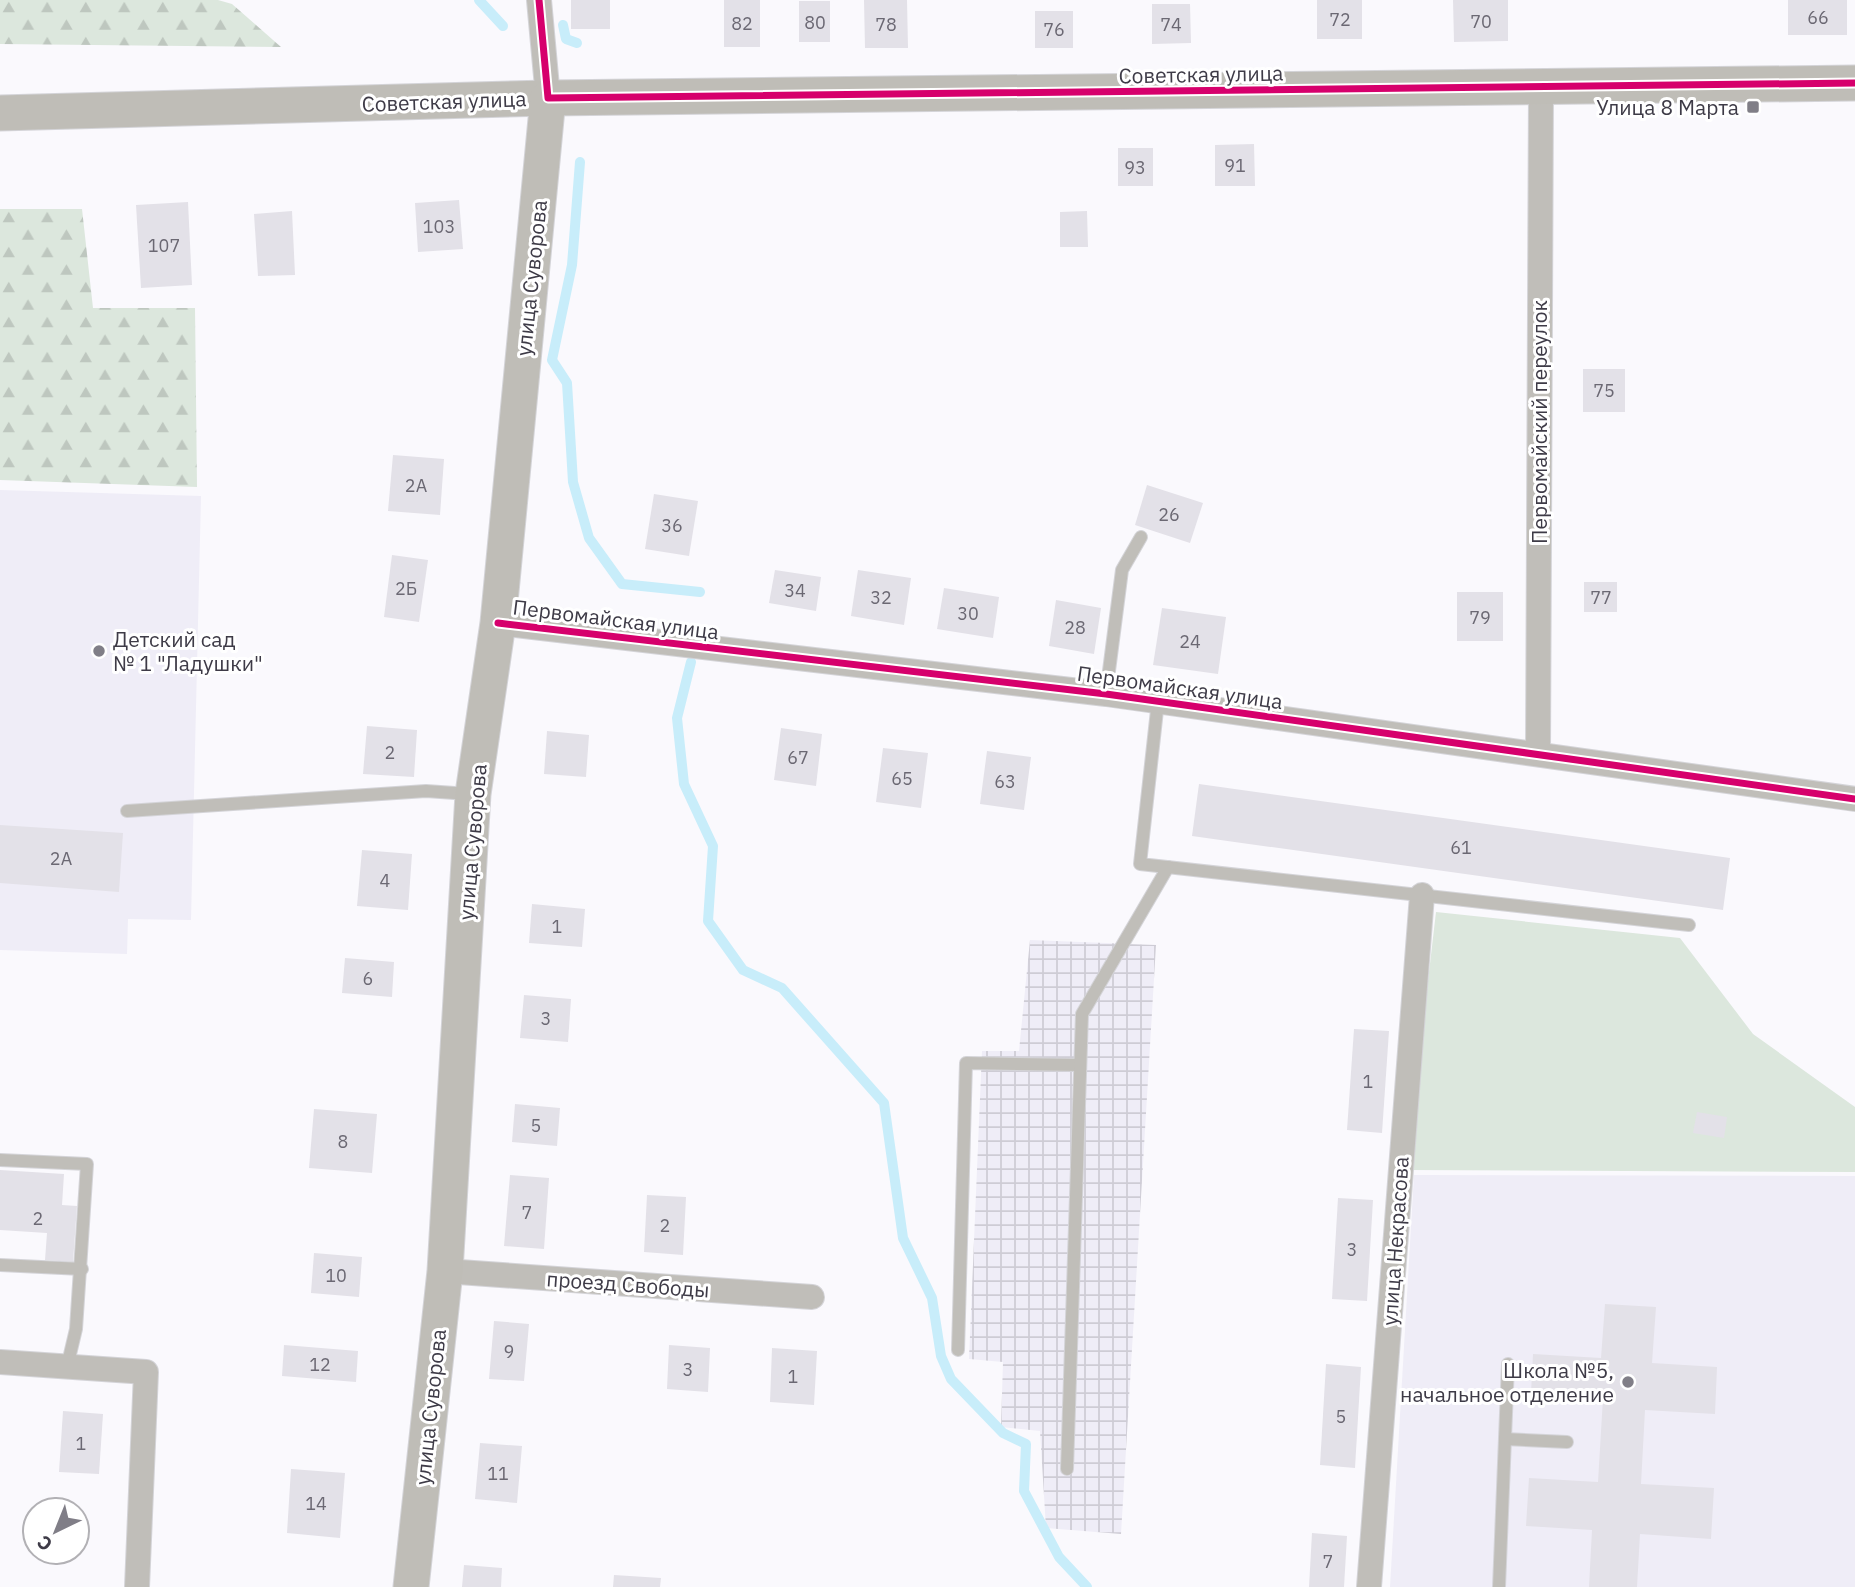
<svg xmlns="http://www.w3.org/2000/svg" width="1855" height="1587" font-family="'IBM Plex Sans',sans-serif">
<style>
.built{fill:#efedf7}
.industrial{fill:url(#industrial-grid)}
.grass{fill:#dce7dd}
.forest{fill:url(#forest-firs)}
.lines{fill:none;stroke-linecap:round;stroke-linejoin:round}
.stream{stroke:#c8edfa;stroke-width:10}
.building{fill:#e3e1e8}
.lane-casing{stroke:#d4d4d8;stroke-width:14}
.street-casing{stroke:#d4d4d8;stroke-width:26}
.secondary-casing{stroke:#d4d4d8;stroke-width:37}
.lane{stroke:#c0beb9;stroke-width:12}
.street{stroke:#c0beb9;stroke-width:24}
.secondary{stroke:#bfbdb7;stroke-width:35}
.cycleway-casing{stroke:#fff;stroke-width:11}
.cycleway{stroke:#d6006c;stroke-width:7}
.poi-dot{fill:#807e87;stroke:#fff;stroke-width:2.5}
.labels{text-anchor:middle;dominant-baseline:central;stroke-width:6;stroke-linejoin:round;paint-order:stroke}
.number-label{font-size:18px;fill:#6b6873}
.street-label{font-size:21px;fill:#3e3b47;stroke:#fff}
.poi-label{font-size:21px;fill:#3e3b47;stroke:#fff;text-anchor:end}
</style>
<defs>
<pattern id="industrial-grid" width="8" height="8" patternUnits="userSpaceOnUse" patternTransform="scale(1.75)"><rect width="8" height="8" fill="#efedf7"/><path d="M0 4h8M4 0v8" fill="none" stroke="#ceccd5"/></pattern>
<pattern id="forest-firs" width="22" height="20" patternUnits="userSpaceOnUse" patternTransform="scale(1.75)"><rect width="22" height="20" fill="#dce7dd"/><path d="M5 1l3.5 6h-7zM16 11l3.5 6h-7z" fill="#bec7bf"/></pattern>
</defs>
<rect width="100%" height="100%" fill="#faf9fd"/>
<g class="built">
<path d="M 0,490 L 201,496 L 191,920 L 128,919 L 127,954 L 0,950 Z"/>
<path d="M 1414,1175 L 1855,1176 L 1855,1587 L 1390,1587 Z"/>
</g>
<path class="industrial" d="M 1030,940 L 1156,945 L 1121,1534 L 1046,1528 L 1040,1431 L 1001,1427 L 1003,1362 L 969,1359 L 982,1051 L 1019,1051 Z"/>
<path class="grass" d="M 1436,912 L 1680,938 L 1753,1034 L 1855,1107 L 1855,1172 L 1406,1170 Z"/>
<g class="forest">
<path d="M 0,0 L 218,0 L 232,4 L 281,47 L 0,44 Z"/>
<path d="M 0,209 L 82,209 L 93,308 L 195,308 L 197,487 L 0,480 Z"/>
</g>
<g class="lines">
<g class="stream">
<path d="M 479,0 L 503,26"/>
<path d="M 563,25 L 566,39 L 577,43"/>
<path d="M 580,162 L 572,265 L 552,360 L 567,383 L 573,482 L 589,538 L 622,584 L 700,592"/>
<path d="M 691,662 L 677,718 L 684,784 L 713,846 L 708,921 L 743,970 L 782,988 L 884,1103 L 903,1238 L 932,1298 L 941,1356 L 951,1379 L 1003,1433 L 1026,1444 L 1024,1491 L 1059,1557 L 1087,1587"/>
</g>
</g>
<g class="building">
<rect x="571" y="0" width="39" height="29"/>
<rect x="724" y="0" width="36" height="47"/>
<path d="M 864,0 L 907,0 L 908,48 L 865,48 Z"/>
<rect x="1317" y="0" width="45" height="39"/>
<path d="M 1453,0 L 1508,0 L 1508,41 L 1454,42 Z"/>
<rect x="1788" y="0" width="59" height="35"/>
<rect x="799" y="1" width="31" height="41"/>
<path d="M 1152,4 L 1190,4 L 1191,43 L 1152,44 Z"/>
<rect x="1035" y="11" width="38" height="37"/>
<path d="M 1254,144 L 1255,186 L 1215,186 L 1215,145 Z"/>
<rect x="1118" y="148" width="35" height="38"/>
<path d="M 459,200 L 463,249 L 418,252 L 415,203 Z"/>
<path d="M 188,202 L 192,285 L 141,288 L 136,205 Z"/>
<path d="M 292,211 L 295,275 L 258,276 L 254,214 Z"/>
<path d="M 1087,211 L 1088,247 L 1060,247 L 1060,212 Z"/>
<rect x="1583" y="369" width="42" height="43"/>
<path d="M 393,455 L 444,459 L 440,515 L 388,511 Z"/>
<path d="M 1147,485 L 1203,503 L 1190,543 L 1135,525 Z"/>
<path d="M 654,494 L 698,501 L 689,556 L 645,549 Z"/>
<path d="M 392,555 L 428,560 L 419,622 L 384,617 Z"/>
<path d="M 775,570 L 821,577 L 816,611 L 769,603 Z"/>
<path d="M 858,570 L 911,578 L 904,625 L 851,616 Z"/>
<rect x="1584" y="582" width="33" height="30"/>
<path d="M 944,588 L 999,597 L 993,638 L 937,629 Z"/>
<rect x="1457" y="592" width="46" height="49"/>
<path d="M 1056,600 L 1101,608 L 1094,654 L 1049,646 Z"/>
<path d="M 1162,608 L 1226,617 L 1218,674 L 1153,665 Z"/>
<path d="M 367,726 L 417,730 L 414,777 L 363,774 Z"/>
<path d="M 781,728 L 822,734 L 816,786 L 774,780 Z"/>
<path d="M 547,731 L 589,735 L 586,777 L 544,774 Z"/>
<path d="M 883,748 L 928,753 L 921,808 L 876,802 Z"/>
<path d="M 987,751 L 1031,757 L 1024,810 L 980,804 Z"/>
<path d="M 1199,784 L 1730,858 L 1723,910 L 1192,836 Z"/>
<path d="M 0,825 L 123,833 L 119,892 L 0,883 Z"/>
<path d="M 362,850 L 412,854 L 408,910 L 357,906 Z"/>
<path d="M 532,904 L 585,909 L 582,947 L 529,943 Z"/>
<path d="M 345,958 L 394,962 L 392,997 L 342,993 Z"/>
<path d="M 524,995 L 571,999 L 568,1042 L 520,1038 Z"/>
<path d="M 1354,1029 L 1389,1031 L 1382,1133 L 1347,1130 Z"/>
<path d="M 515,1104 L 560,1108 L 557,1146 L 512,1142 Z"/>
<path d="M 314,1109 L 377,1114 L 372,1173 L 309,1168 Z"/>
<path d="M 1697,1112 L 1727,1117 L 1724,1138 L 1693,1133 Z"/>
<path d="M 0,1170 L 64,1174 L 62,1205 L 77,1206 L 73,1262 L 45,1260 L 47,1233 L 0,1230 Z"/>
<path d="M 510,1175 L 549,1178 L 544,1249 L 504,1246 Z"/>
<path d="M 647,1195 L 686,1197 L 683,1255 L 644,1252 Z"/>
<path d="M 1338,1198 L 1373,1200 L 1367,1301 L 1332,1299 Z"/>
<path d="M 314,1253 L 362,1257 L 359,1297 L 311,1293 Z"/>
<path d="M 1605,1304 L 1656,1307 L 1652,1363 L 1717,1367 L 1715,1414 L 1645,1410 L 1641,1484 L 1714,1488 L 1711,1539 L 1640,1534 L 1637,1587 L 1589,1587 L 1592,1530 L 1526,1526 L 1529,1478 L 1598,1482 L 1603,1398 L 1531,1393 L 1533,1354 L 1601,1358 Z"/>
<path d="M 494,1321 L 529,1324 L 524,1381 L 489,1379 Z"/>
<path d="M 284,1345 L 358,1351 L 356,1382 L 282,1376 Z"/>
<path d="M 669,1345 L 710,1348 L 708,1392 L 667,1389 Z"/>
<path d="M 772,1348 L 817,1351 L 814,1405 L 770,1402 Z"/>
<path d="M 1326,1364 L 1361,1367 L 1355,1468 L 1320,1465 Z"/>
<path d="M 63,1411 L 103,1414 L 99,1474 L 59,1472 Z"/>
<path d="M 480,1443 L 522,1446 L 517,1503 L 475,1499 Z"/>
<path d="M 291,1469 L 345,1473 L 340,1538 L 287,1533 Z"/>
<path d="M 1312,1533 L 1347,1536 L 1344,1587 L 1309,1587 Z"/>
<path d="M 464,1565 L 502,1568 L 501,1587 L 462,1587 Z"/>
<path d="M 614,1575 L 661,1578 L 660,1587 L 613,1587 Z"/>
</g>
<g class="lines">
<g class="lane-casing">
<g id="lane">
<path d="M 1106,694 L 1122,570 L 1141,537"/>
<path d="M 1158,701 L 1140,864 L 1689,925"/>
<path d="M 127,811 L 426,791 L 469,794"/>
<path d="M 0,1160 L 87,1164 L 76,1329 L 67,1367"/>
<path d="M 0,1265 L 82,1269"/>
<path d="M 958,1350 L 966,1063 L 1080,1065"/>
<path d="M 1505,1439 L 1567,1442"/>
<path d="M 1067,1469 L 1082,1014 L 1168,867"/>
<path d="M 1499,1587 L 1508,1364"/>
</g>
</g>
<g class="street-casing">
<g id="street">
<path d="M 539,0 L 548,98"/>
<path d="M 498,623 L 1106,694 L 1855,799"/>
<path d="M 1538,754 L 1541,89"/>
<path d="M 445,1271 L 812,1297"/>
<path d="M 0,1362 L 146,1372 L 137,1587"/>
<path d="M 1369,1587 L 1422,895"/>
</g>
</g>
<g class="secondary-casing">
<g id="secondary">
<path d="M 0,113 L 548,98 L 1855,83"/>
<path d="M 411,1587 L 445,1271 L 473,794 L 498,623 L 548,98"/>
</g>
</g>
<use href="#lane" class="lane"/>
<use href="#street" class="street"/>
<use href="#secondary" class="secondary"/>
<g class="cycleway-casing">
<g id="cycleway">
<path d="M 539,0 L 548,98 L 1855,83"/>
<path d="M 498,623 L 1106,694 L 1855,799"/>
</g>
</g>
<use href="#cycleway" class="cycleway"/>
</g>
<g class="poi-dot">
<rect x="1746" y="100" width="14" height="14" rx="3.5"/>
<circle cx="99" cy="651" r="7"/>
<circle cx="1628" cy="1382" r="7"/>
</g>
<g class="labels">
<g class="number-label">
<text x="1818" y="17">66</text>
<text x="1340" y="19">72</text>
<text x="1481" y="21">70</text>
<text x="815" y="22">80</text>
<text x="742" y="23">82</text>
<text x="886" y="24">78</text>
<text x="1171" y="24">74</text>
<text x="1054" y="29">76</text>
<text x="1235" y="165">91</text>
<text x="1135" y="167">93</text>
<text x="439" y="226">103</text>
<text x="164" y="245">107</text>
<text x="1604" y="390">75</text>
<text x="416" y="485">2А</text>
<text x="1169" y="514">26</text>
<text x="672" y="525">36</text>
<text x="406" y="588">2Б</text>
<text x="795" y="590">34</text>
<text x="881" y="597">32</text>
<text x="1601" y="597">77</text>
<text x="968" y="613">30</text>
<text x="1480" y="617">79</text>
<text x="1075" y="627">28</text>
<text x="1190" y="641">24</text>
<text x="390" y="752">2</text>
<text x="798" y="757">67</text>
<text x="902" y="778">65</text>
<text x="1005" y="781">63</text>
<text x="1461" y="847">61</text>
<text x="61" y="858">2А</text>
<text x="385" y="880">4</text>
<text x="557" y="926">1</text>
<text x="368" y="978">6</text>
<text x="546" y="1018">3</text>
<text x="1368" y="1081">1</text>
<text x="536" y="1125">5</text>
<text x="343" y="1141">8</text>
<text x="527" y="1212">7</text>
<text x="38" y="1218">2</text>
<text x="665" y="1225">2</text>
<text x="1352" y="1249">3</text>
<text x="336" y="1275">10</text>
<text x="509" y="1351">9</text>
<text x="320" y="1364">12</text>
<text x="688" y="1369">3</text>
<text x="793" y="1376">1</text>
<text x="1341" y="1416">5</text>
<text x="81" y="1443">1</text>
<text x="498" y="1473">11</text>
<text x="316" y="1503">14</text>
<text x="1328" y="1561">7</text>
</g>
<g class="street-label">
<text transform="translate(1201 74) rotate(-1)">Советская улица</text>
<text transform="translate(444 101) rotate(-2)">Советская улица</text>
<text transform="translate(531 278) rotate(-84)">улица Суворова</text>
<text transform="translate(1539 422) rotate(-90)">Первомайский переулок</text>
<text transform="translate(616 619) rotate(7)">Первомайская улица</text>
<text transform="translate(1180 687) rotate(8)">Первомайская улица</text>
<text transform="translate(472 842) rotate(-85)">улица Суворова</text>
<text transform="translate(1395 1241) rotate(-86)">улица Некрасова</text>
<text transform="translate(628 1284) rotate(4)">проезд Свободы</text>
<text transform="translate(430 1407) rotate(-84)">улица Суворова</text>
</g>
<g class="poi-label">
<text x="1739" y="107">Улица 8 Марта</text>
<text x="113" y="639" text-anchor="start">Детский сад<tspan x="113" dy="24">№ 1 "Ладушки"</tspan></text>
<text x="1614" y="1370">Школа №5,<tspan x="1614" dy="24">начальное отделение</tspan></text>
</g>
</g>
<g transform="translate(56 1531) rotate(223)"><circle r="33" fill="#ffffff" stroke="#b2b1b5" stroke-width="2"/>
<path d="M0-5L12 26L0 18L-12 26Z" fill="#807e87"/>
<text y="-10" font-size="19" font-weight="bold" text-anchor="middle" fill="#3e3b47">С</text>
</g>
</svg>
